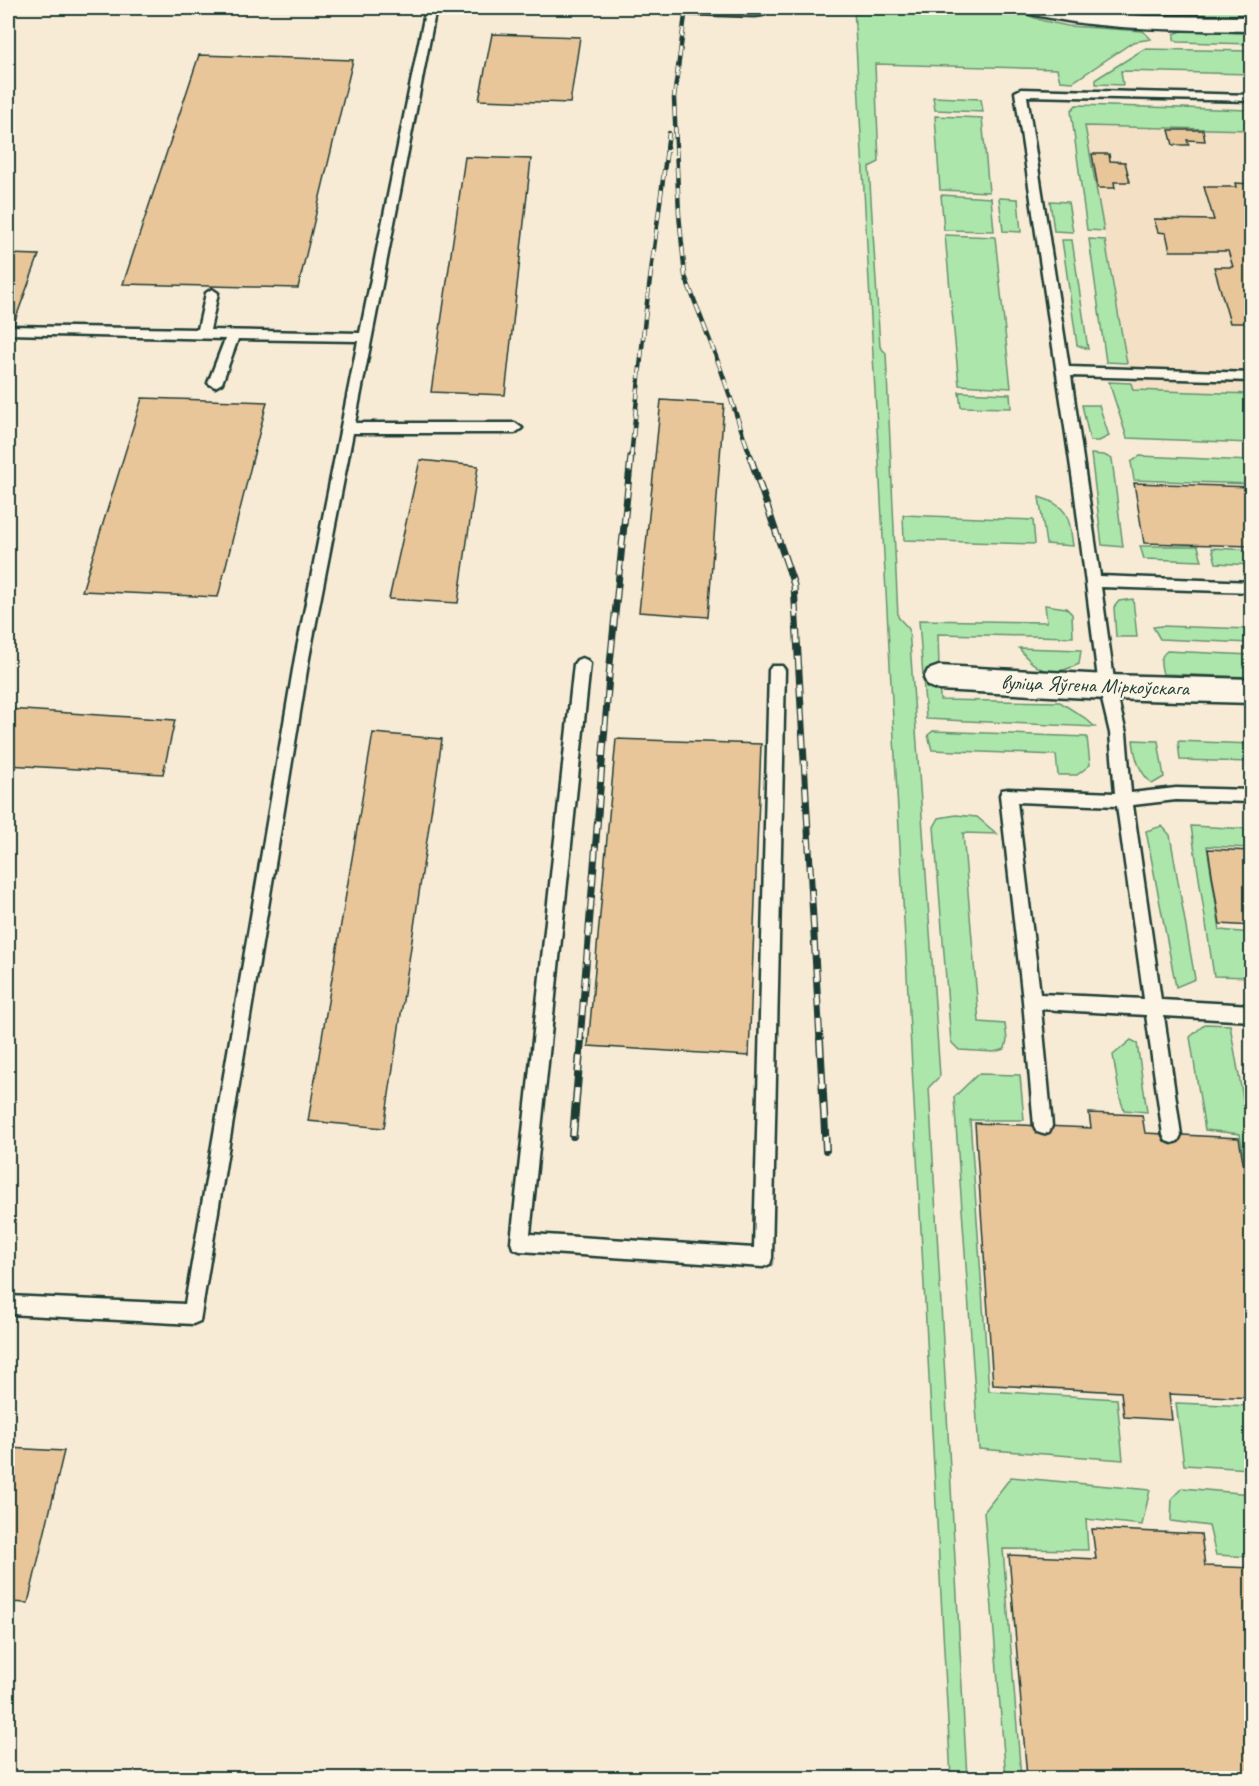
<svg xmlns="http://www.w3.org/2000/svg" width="1259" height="1786" font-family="Caveat,sans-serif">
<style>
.built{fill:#f4e0c4}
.green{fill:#ade6ab;stroke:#669270;stroke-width:1.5}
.building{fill:#e9c59a;stroke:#1f3d34;stroke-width:1.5}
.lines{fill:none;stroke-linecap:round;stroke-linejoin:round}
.service-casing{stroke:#1f3d34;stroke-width:5}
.minor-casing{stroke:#1f3d34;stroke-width:5}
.service{fill:#fcf5e5;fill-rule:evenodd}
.minor{fill:#fcf5e5;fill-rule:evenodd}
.rail-far2-casing{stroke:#1f3d34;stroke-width:4.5}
.rail-far1-casing{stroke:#1f3d34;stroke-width:7}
.rail-casing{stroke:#1f3d34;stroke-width:8}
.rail-far2{stroke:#fcf5e5;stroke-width:3;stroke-dasharray:10;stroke-linecap:butt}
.rail-far1{stroke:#fcf5e5;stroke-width:4.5;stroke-dasharray:13;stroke-linecap:butt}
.rail{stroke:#fcf5e5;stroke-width:5;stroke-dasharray:16;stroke-linecap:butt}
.labels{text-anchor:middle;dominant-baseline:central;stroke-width:4.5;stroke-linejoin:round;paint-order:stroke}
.street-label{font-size:21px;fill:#1f3d34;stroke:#fcf5e5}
</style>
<rect width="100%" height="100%" fill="#f8ebd6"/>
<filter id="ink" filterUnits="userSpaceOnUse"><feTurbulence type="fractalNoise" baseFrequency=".0167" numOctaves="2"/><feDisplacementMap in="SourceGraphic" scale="12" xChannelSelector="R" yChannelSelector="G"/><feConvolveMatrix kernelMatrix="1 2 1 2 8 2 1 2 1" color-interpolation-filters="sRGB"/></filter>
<g filter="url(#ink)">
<path class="built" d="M 1085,126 L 1251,130 L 1251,394 L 1133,390 Z"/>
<g class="green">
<path d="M 854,8 L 1006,8 L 1044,21 L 1068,26 L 1143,31 L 1151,39 L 1133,42 L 1073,82 L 1060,81 L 1057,69 L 875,64 L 879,162 L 869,167 L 880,347 L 886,353 L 898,617 L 909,629 L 940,1076 L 929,1087 L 967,1778 L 951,1778 Z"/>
<path d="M 1078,8 L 1251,8 L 1251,17 L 1114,12 Z"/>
<path d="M 1182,31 L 1251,33 L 1251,44 L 1178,42 L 1174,39 L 1174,34 Z"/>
<path d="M 1144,49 L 1251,51 L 1251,74 L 1121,71 L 1123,85 L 1096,84 L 1096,79 Z"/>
<path d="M 933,97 L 981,99 L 983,112 L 935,110 Z"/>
<path d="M 1076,105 L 1251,110 L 1251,130 L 1085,126 L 1104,231 L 1087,230 L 1071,111 Z"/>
<path d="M 935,116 L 982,118 L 989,192 L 940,190 Z"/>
<path d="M 941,195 L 991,198 L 994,231 L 944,230 Z"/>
<path d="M 999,198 L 1018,199 L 1021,232 L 1003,231 Z"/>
<path d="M 1050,201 L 1068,202 L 1073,232 L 1054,231 Z"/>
<path d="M 945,235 L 995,237 L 1011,388 L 959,385 Z"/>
<path d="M 1089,239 L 1105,240 L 1127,363 L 1106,362 Z"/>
<path d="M 1062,240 L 1072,240 L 1088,349 L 1077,345 Z"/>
<path d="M 1109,382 L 1131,383 L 1133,390 L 1251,394 L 1251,443 L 1127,438 Z"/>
<path d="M 959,392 L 1010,394 L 1011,408 L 961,407 Z"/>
<path d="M 1082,405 L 1099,405 L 1109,436 L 1099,441 L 1090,441 Z"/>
<path d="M 1091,454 L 1104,455 L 1112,459 L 1123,547 L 1102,545 Z"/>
<path d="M 1140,456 L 1251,461 L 1251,484 L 1134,480 L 1131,462 Z"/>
<path d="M 1039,497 C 1069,506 1069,517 1073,546 L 1046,544 Z"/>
<path d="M 903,515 L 1033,520 L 1035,544 L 904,540 Z"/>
<path d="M 1140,546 L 1198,546 L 1202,561 L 1144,559 Z"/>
<path d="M 1212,548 L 1251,550 L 1251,565 L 1216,563 Z"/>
<path d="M 1133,599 L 1137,637 L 1116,637 L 1114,607 L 1119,601 Z"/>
<path d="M 1045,605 L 1066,608 L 1072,614 L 1073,637 L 938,634 L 940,700 L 1060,702 L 1085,718 L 1095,727 L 926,719 L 919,620 L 1047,622 Z"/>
<path d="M 1161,626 L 1251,629 L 1251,643 L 1160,639 L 1153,627 Z"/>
<path d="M 1019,648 L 1081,650 L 1079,664 C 1051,678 1036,672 1019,648 Z"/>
<path d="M 1167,651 L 1251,655 L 1251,677 L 1163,674 C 1161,665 1158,658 1167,651 Z"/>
<path d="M 933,731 L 1087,737 L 1090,765 L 1077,775 L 1058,775 L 1056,755 L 932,750 L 928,735 Z"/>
<path d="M 1133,740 L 1158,741 L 1164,777 L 1152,784 C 1139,771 1135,759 1133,740 Z"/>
<path d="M 1178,741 L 1251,744 L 1251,762 L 1180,760 Z"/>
<path d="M 956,815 L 977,817 L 997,834 L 963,833 L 979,1022 L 1005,1024 L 1007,1040 L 1005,1049 L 994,1052 L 959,1050 L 951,1042 L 934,827 L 939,818 Z"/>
<path d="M 1162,826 L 1170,835 L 1195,979 L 1176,987 L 1146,831 Z"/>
<path d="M 1191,826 L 1251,829 L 1251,848 L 1207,846 L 1220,930 L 1251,933 L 1251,977 L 1214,976 Z"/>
<path d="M 1205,1024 L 1230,1025 L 1251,1144 L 1251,1202 L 1240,1134 L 1205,1130 L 1190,1037 Z"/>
<path d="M 1131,1040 L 1137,1043 L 1147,1112 L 1124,1110 L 1120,1098 L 1113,1055 Z"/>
<path d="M 978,1074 L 1020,1075 L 1024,1120 L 970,1120 L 989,1391 L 1117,1399 L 1123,1460 L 979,1449 L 954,1097 Z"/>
<path d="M 1176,1403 L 1251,1406 L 1251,1469 L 1184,1465 Z"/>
<path d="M 1011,1477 L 1150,1490 L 1142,1525 L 1086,1519 L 1088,1550 L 1003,1549 L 1021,1778 L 1006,1778 L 984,1512 Z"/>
<path d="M 1182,1488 L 1251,1494 L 1251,1557 L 1216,1555 L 1209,1526 L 1171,1521 L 1172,1498 Z"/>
</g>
<g class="building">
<path d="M 492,34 L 580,37 L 570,103 L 479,100 Z"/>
<path d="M 199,55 L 353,60 L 298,288 L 123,284 Z"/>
<path d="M 1169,130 L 1203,130 L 1205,141 L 1187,140 L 1189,145 L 1173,145 Z"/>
<path d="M 1092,154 L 1109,154 L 1110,161 L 1125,162 L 1130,182 L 1114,182 L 1115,188 L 1098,188 Z"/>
<path d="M 465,157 L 531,159 L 505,395 L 431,392 Z"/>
<path d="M 1235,183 L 1252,184 L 1252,226 L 1244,226 L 1252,250 L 1252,323 L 1230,323 L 1214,267 L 1233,267 L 1228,251 L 1170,251 L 1166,233 L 1158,232 L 1154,219 L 1214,220 L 1204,187 L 1236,187 Z"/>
<path d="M 8,254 L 39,255 L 14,323 L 8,323 Z"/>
<path d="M 142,398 L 267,402 L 218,597 L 82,591 Z"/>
<path d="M 661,400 L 724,404 L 708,617 L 639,612 Z"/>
<path d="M 420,460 L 478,466 L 458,603 L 389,599 Z"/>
<path d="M 1134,483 L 1252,487 L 1252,546 L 1144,543 Z"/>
<path d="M 8,709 L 175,720 L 163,774 L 8,765 Z"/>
<path d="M 373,733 L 442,739 L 384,1128 L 308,1121 Z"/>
<path d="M 616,739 L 761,744 L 749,1056 L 588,1046 Z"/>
<path d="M 1208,849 L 1252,851 L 1252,926 L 1220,924 Z"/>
<path d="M 1089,1113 L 1142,1115 L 1145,1133 L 1239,1138 L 1252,1216 L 1252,1398 L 1169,1394 L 1172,1420 L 1124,1417 L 1121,1392 L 993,1385 L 975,1123 L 1091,1128 Z"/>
<path d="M 8,1448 L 64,1451 L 28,1603 L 8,1602 Z"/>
<path d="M 1092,1529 L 1201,1534 L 1205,1566 L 1252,1568 L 1252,1778 L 1027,1778 L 1009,1555 L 1096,1559 Z"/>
</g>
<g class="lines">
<g class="service-casing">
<g id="service">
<path d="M 426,8 L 436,8 L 355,423 L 515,423 L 522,428 L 515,433 L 353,433 L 309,658 L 200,1321 L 193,1324 L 8,1314 L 8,1296 L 185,1304 L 295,658 L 358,341 L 238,339 L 222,383 L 215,387 L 208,383 L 225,339 L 8,334 L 8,326 L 198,329 L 206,293 L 212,289 L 218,293 L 210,330 L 360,333 Z"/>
<path d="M 1021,89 L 1252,95 L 1252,101 L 1027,96 L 1069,367 L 1252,373 L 1252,381 L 1071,376 L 1100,576 L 1252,582 L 1252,592 L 1101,587 L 1115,687 L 1126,733 L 1131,793 L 1176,788 L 1252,790 L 1252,802 L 1176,800 L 1133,805 L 1161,1000 L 1252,1005 L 1252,1021 L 1164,1016 L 1181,1135 L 1178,1141 L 1172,1143 L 1166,1141 L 1163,1135 L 1146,1015 L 1041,1009 L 1052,1126 L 1049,1132 L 1043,1134 L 1037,1132 L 1034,1126 L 1023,1001 L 1000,795 L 1002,790 L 1008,789 L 1115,793 L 1110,733 L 1099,687 L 1074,488 L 1015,92 ZM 1017,802 L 1117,806 L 1144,999 L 1040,994 Z"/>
<path d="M 582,658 L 587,660 L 590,664 L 530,1234 L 754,1248 L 769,670 L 772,666 L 782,666 L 785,670 L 772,1258 L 770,1264 L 763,1267 L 520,1251 L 513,1248 L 511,1242 L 574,664 L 577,660 Z"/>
</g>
</g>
<g class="minor-casing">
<g id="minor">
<path d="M 681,8 L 764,8 L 766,10 L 763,15 L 755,16 L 692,14 L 684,13 Z"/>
<path d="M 1024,8 L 1061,8 L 1143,16 L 1252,17 L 1252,31 C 1176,29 1101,31 1027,13 Z"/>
<path d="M 939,666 L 1107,675 L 1252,679 L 1252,703 L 1107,699 L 939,690 L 928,686 L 924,678 L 928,670 Z"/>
</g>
</g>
<use href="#service" class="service"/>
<use href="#minor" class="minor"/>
<g class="rail-far2-casing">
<g id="rail-far2">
<path d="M 686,8 L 674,98 L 679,214 L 685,276 L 720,367 L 751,458"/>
<path d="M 631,458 L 645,318 L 669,133"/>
</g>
</g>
<g class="rail-far1-casing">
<g id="rail-far1">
<path d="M 750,456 L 794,585 L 820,1041"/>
<path d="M 580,1041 L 610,664 L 631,456"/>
</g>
</g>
<g class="rail-casing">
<g id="rail">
<path d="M 820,1040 L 826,1150"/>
<path d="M 573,1136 L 581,1040"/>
</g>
</g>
<use href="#rail-far2" class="rail-far2"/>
<use href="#rail-far1" class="rail-far1"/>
<use href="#rail" class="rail"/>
</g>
</g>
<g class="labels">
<g class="street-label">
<text transform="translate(1095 685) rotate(2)">вуліца Яўгена Міркоўскага</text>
</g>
</g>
<rect width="1259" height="1786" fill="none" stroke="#fcf5e5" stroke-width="30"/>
<rect x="15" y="15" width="1229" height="1756" fill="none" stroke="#1f3d34" stroke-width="2" filter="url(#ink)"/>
</svg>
